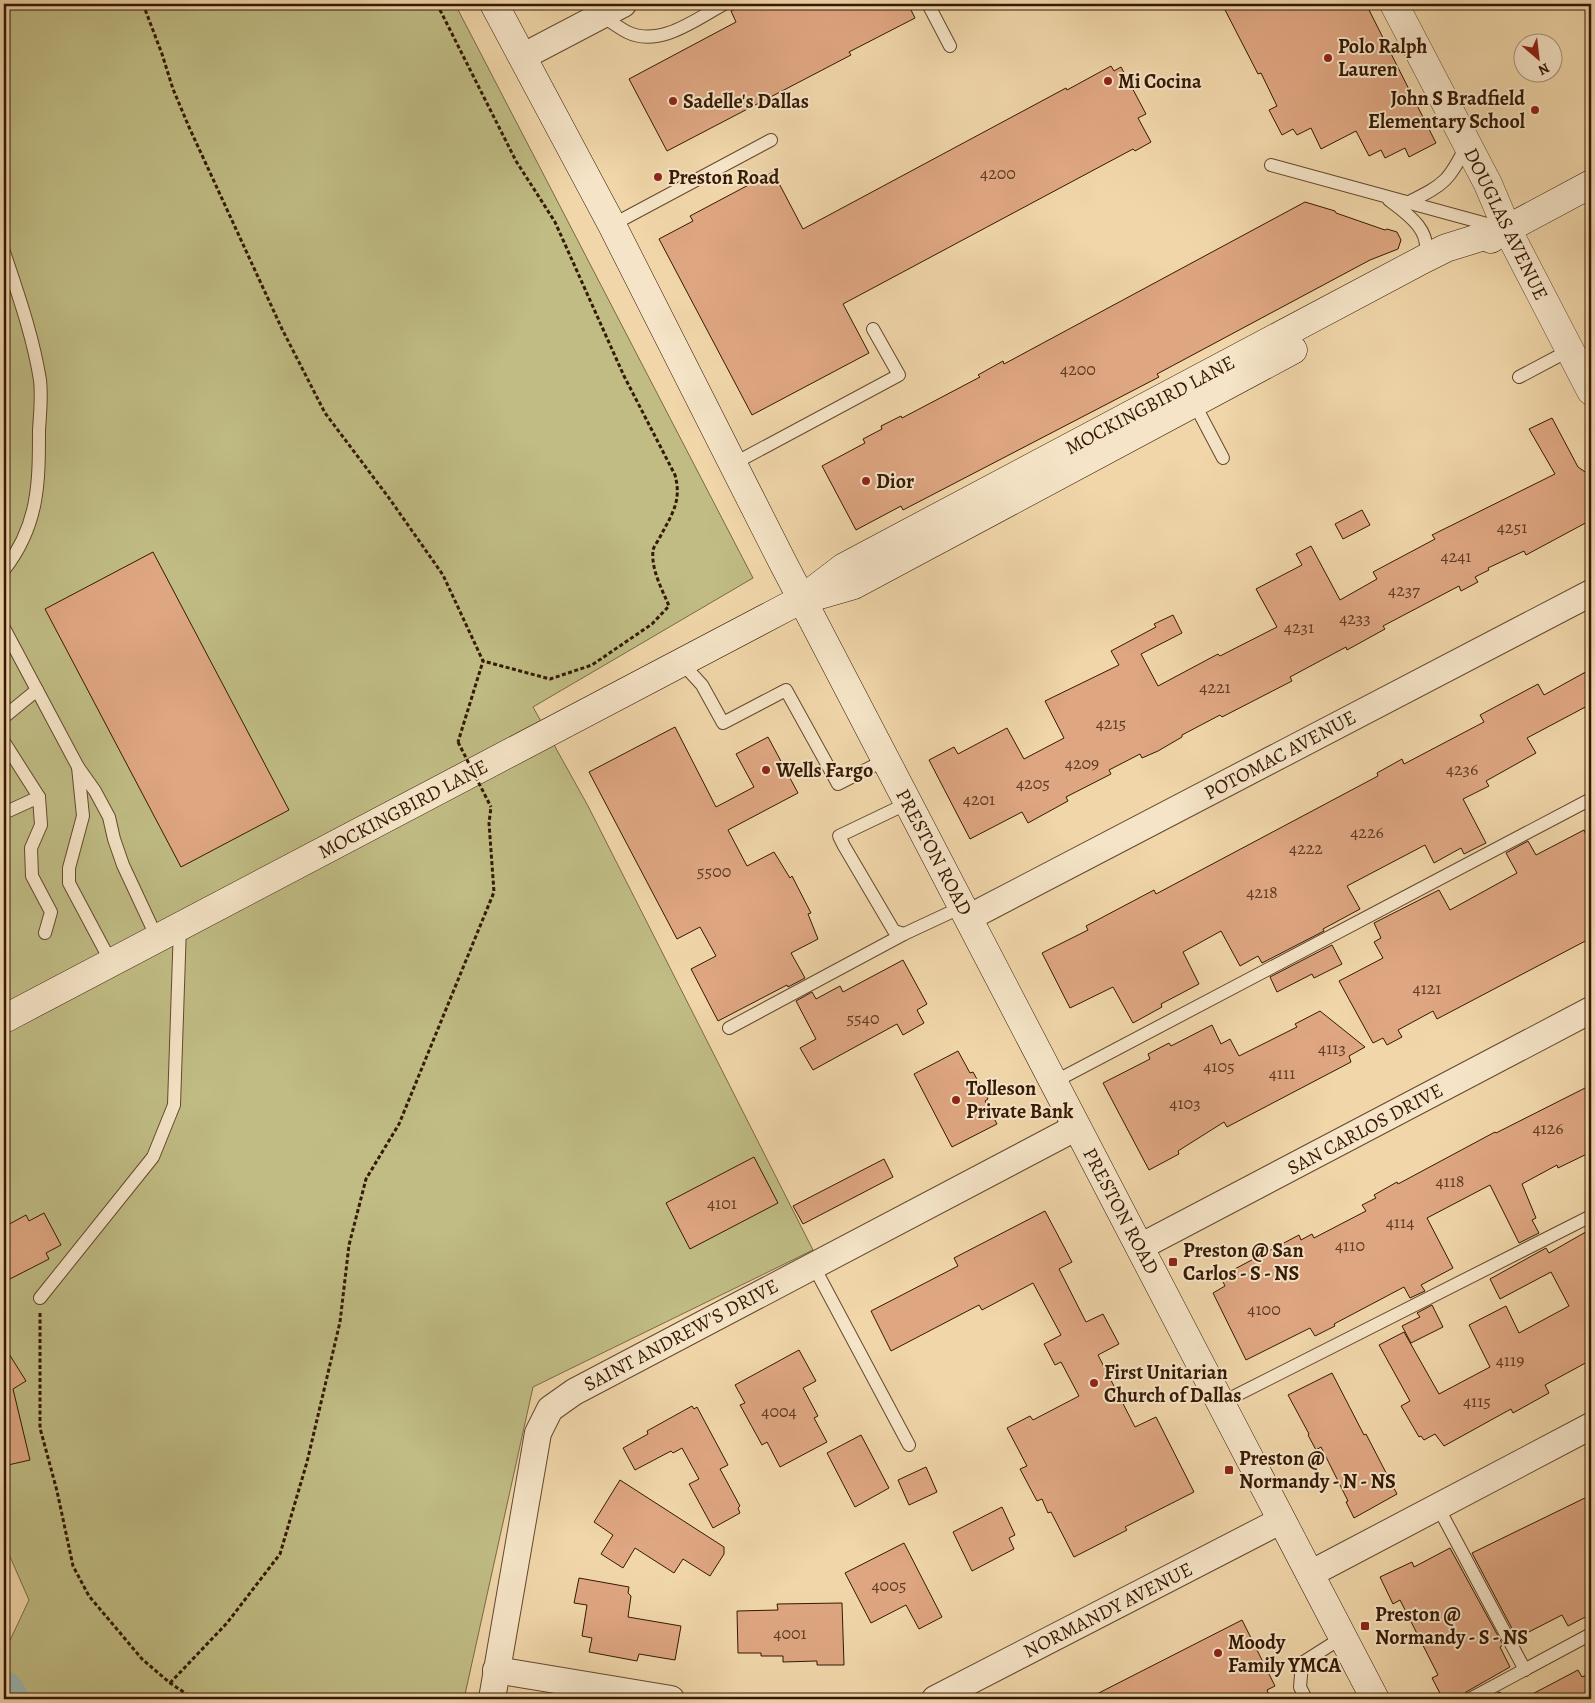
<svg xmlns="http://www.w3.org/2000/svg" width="1595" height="1703" font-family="Alegreya,serif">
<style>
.green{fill:#c0bc84;stroke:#7a6a44}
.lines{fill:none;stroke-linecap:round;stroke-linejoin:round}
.river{stroke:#9db7b2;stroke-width:40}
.building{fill:#dea681;stroke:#351904}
.service-casing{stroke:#64482d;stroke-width:14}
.minor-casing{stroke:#64482d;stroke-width:28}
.tertiary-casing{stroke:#64482d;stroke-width:29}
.secondary-casing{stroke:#351904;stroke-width:29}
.path{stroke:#351904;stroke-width:3;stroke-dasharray:4 2.5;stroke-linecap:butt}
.service{stroke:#f5e4c7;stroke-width:12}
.minor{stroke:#f5e4c7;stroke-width:26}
.tertiary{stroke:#f5e4c7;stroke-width:28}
.secondary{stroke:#f5e4c7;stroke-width:28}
.path-bridge{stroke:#351904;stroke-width:3;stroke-dasharray:4 2.5;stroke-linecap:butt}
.poi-dot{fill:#8f2418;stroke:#f5e4c7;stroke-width:2}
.labels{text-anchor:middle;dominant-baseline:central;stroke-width:4;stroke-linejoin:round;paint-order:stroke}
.number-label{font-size:18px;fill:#5f3c23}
.poi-label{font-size:20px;font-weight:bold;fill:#351904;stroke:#f5e4c7;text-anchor:start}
.street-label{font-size:20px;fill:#351904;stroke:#f5e4c7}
</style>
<rect width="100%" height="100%" fill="#f0d6a9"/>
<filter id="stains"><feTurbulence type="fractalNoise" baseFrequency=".004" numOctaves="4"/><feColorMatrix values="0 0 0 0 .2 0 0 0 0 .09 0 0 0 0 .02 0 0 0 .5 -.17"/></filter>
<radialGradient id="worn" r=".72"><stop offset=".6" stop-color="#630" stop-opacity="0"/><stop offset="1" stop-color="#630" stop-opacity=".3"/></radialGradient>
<path class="green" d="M 4,4 L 455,4 L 753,578 L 533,707 L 588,806 L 813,1250 L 533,1387 L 464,1699 L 4,1699 L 4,1653 L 29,1600 L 4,1543 Z"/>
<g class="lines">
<path class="river" d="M 4,1691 L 9,1699"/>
</g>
<g class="building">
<path d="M 745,4 L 908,4 L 915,18 L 849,52 L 851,55 L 667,151 L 629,79 L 736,22 L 731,11 Z"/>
<path d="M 1222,4 L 1366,4 L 1436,143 L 1409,157 L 1405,148 L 1385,158 L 1381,150 L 1369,156 L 1356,131 L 1321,149 L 1311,128 L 1297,135 L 1293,129 L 1282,135 L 1269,110 L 1277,106 L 1261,73 L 1258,74 Z"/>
<path d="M 1111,66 L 1114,71 L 1121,67 L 1146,114 L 1138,118 L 1151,142 L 1135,151 L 1133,149 L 843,304 L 869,353 L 752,415 L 659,239 L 693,221 L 690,216 L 773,172 L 803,229 L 1066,88 L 1067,90 Z"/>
<path d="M 1305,202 L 1335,211 L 1336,213 L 1385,230 L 1387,229 L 1397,232 L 1401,240 L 1398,249 L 1370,260 L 1157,374 L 1159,377 L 903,510 L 901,506 L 856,530 L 822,466 L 865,443 L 863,439 L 882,429 L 881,426 L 901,416 L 902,418 L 980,377 L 978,375 L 1003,361 L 1004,364 Z"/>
<path d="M 1552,418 L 1578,467 L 1591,476 L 1589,483 L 1591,486 L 1591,520 L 1526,555 L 1524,551 L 1488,568 L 1489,570 L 1475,577 L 1478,582 L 1461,591 L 1459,586 L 1383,626 L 1385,629 L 1347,650 L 1346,647 L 1290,677 L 1292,681 L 1222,717 L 1220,715 L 1182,735 L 1182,737 L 1158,751 L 1142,758 L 1140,754 L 1109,770 L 1111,774 L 1066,797 L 1068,801 L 1028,823 L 1022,812 L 970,839 L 929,760 L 954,747 L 958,754 L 1007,728 L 1024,759 L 1064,738 L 1045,701 L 1119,665 L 1111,651 L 1156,627 L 1154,624 L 1173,615 L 1182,633 L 1141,654 L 1158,686 L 1218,654 L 1220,656 L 1277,627 L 1256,589 L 1302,565 L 1296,554 L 1311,546 L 1340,600 L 1377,579 L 1373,572 L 1435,539 L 1432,535 L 1555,474 L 1529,429 Z"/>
<path d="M 1362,510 L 1370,525 L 1343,539 L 1335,524 Z"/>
<path d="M 153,552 L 289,810 L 181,867 L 45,609 Z"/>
<path d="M 1591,669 L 1591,704 L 1527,738 L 1536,753 L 1486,781 L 1489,786 L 1463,799 L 1486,843 L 1464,854 L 1461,848 L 1434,863 L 1425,845 L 1347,886 L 1360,909 L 1323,929 L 1324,931 L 1262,963 L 1258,956 L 1240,966 L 1221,931 L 1183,952 L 1199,984 L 1161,1004 L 1162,1007 L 1133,1023 L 1113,987 L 1070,1008 L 1042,953 L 1088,930 L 1086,926 L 1154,890 L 1156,894 L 1378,776 L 1377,773 L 1402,759 L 1404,764 L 1484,722 L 1480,715 L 1538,684 L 1544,695 Z"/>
<path d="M 675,727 L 716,807 L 754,787 L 736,754 L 768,737 L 798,793 L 728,830 L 747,866 L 774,852 L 790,878 L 792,876 L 811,913 L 808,914 L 818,939 L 791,953 L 805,978 L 788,987 L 787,985 L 718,1021 L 691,969 L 716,956 L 700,927 L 677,939 L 589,772 Z"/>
<path d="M 1584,830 L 1591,845 L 1591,938 L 1437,1019 L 1433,1011 L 1398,1030 L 1402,1037 L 1387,1045 L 1383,1038 L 1373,1043 L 1339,981 L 1383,958 L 1374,942 L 1381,938 L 1374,923 L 1439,890 L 1450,910 L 1517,873 L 1506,853 L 1528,841 L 1536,855 Z"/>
<path d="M 1332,945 L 1342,964 L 1314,978 L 1312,974 L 1277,992 L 1270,977 Z"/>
<path d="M 903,960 L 927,1004 L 917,1010 L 924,1023 L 903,1035 L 897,1024 L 813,1070 L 800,1048 L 816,1039 L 796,1001 L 812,992 L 816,999 L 840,986 L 843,992 Z"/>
<path d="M 1320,1011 L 1365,1047 L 1349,1056 L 1351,1062 L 1227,1127 L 1224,1122 L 1178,1151 L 1179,1154 L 1149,1170 L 1103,1083 L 1150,1059 L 1148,1054 L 1169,1043 L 1171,1046 L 1212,1025 L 1221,1044 L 1230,1039 L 1239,1056 L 1297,1027 L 1295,1024 Z"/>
<path d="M 958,1051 L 970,1073 L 973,1072 L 988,1099 L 985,1101 L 997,1124 L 952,1147 L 914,1074 Z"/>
<path d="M 1591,1085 L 1591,1152 L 1558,1168 L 1557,1165 L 1522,1184 L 1536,1218 L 1532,1220 L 1539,1233 L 1519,1243 L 1490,1185 L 1427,1218 L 1453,1268 L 1421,1285 L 1425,1291 L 1410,1298 L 1404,1287 L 1334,1324 L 1335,1326 L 1315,1336 L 1310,1328 L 1246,1360 L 1213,1293 L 1225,1286 L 1222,1280 L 1231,1276 L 1229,1272 L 1299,1235 L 1301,1240 L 1312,1234 L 1314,1238 L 1366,1211 L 1362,1205 L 1376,1198 L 1374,1195 L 1397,1182 L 1398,1184 L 1495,1132 L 1496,1133 Z"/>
<path d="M 754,1157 L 778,1203 L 690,1249 L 666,1203 Z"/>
<path d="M 884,1159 L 893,1177 L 803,1224 L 793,1206 Z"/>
<path d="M 1045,1211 L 1072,1262 L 1059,1269 L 1086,1322 L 1103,1314 L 1119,1344 L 1098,1355 L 1135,1427 L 1156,1417 L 1194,1492 L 1125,1527 L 1127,1530 L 1074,1557 L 1051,1512 L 1048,1513 L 1042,1499 L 1037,1501 L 1020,1469 L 1027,1466 L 1007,1428 L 1030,1416 L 1033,1420 L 1079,1396 L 1061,1362 L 1055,1365 L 1044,1344 L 1061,1335 L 1033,1283 L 982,1310 L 979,1305 L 891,1351 L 871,1311 L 958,1266 L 954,1258 Z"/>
<path d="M 44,1213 L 61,1245 L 46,1253 L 49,1259 L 4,1282 L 4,1227 L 26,1215 L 29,1221 Z"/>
<path d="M 1591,1229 L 1591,1360 L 1545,1385 L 1549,1393 L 1513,1413 L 1511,1409 L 1444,1446 L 1435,1434 L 1424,1440 L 1421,1436 L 1419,1437 L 1401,1406 L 1410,1401 L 1379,1345 L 1404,1332 L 1439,1394 L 1490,1367 L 1469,1325 L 1506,1306 L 1519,1333 L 1569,1306 L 1551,1272 L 1500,1299 L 1490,1279 L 1546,1248 L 1549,1253 Z"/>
<path d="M 1432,1305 L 1443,1327 L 1411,1343 L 1402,1326 L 1420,1317 L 1417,1313 Z"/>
<path d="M 4,1346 L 26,1381 L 13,1389 L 30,1460 L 8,1465 L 4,1448 Z"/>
<path d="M 799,1350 L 816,1381 L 803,1388 L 818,1416 L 814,1418 L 827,1442 L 780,1467 L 767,1442 L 762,1445 L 740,1405 L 745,1403 L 735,1385 Z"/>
<path d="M 1332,1373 L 1364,1435 L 1366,1434 L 1397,1494 L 1354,1518 L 1346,1502 L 1348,1501 L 1321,1447 L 1316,1450 L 1308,1435 L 1309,1434 L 1288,1395 Z"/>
<path d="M 692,1406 L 694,1409 L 697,1407 L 728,1465 L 720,1469 L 740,1506 L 738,1508 L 740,1513 L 713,1528 L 689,1484 L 699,1479 L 682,1448 L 673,1453 L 671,1451 L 635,1470 L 623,1448 L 648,1434 L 647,1431 Z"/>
<path d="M 861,1435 L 889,1488 L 855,1507 L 827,1453 Z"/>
<path d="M 926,1467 L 937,1492 L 909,1505 L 898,1480 Z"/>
<path d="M 620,1480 L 724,1547 L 724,1554 L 710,1576 L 683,1559 L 674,1573 L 635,1548 L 623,1568 L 601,1554 L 613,1535 L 594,1522 Z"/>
<path d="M 1591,1495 L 1591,1614 L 1568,1626 L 1562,1615 L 1517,1638 L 1472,1553 Z"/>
<path d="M 1002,1507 L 1015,1535 L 1009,1538 L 1014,1549 L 972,1571 L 953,1532 Z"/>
<path d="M 904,1543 L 942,1617 L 919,1629 L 906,1605 L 871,1623 L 845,1573 Z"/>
<path d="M 1450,1548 L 1503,1645 L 1500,1647 L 1510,1667 L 1466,1692 L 1462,1699 L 1443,1699 L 1432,1678 L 1438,1675 L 1400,1600 L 1393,1604 L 1380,1577 L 1412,1562 L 1414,1567 Z"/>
<path d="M 579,1578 L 629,1587 L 628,1593 L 631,1596 L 628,1617 L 681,1626 L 675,1660 L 639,1654 L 637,1661 L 589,1652 L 592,1638 L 582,1636 L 587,1605 L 574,1603 Z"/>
<path d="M 842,1603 L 844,1665 L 817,1665 L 817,1661 L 783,1662 L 783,1656 L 761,1656 L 761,1653 L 738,1653 L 737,1611 L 778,1610 L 777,1604 Z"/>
<path d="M 1242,1620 L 1275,1686 L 1267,1690 L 1271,1699 L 1087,1699 Z"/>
<path d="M 1578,1670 L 1582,1677 L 1591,1672 L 1591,1699 L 1523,1699 Z"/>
<path d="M 1500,1692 L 1504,1699 L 1487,1699 Z"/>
</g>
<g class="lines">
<g class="service-casing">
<g id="service">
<path d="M 928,4 L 950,46"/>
<path d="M 601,15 C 610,21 618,27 627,32 C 660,48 696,19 724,4"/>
<path d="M 1271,165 L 1498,227"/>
<path d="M 1389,200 C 1408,214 1434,232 1424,259"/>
<path d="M 1409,202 C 1445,184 1449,181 1467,144"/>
<path d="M 612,225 L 771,140"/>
<path d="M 4,252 C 18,294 33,336 40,380 C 42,396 40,414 39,430 C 39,483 39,525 4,570"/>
<path d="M 1519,377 L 1570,350"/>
<path d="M 1194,403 L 1223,458"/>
<path d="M 733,464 L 899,375 L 873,329"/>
<path d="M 4,628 L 78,767 L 95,791 L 109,817 L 114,839 L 123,865 L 157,938"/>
<path d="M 681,662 L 702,685 L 723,723 L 786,690 L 838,784 L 885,760"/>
<path d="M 4,717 L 37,690"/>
<path d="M 4,742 L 39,797 L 41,825 L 31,848 L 32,876 L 51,912 L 45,933"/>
<path d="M 78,767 L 83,816 L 69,868 L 69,883 L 111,962"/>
<path d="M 908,803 L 839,836 L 844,846 L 894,931 L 904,934 L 962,907"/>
<path d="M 4,813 L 39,797"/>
<path d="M 729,1028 L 904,934"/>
<path d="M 1054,1082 L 1591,799"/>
<path d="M 813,1265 L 909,1445"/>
<path d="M 40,1298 L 153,1157 L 174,1105 L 180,926"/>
<path d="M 1221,1403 L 1591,1216"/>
<path d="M 1438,1507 L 1525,1670"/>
<path d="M 1306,1699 L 1300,1687 L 1302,1663 L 1343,1637"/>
<path d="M 1470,1699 L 1591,1634"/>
</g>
</g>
<g class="minor-casing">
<g id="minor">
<path d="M 522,57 L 623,4"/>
<path d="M 968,918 L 1591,593"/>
<path d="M 1140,1247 L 1591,1010"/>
<path d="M 1310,1574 L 1591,1426"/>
<path d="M 496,1670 L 671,1699"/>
<path d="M 492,1699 L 538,1433 L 550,1409 L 574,1392 L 1077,1127"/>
<path d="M 935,1699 L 1282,1520"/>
</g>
</g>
<g class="tertiary-casing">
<path id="tertiary" d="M 1394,4 L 1488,184 L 1507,229 L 1591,391"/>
</g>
<g class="secondary-casing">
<g id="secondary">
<path d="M 494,4 L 612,225 L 782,561 L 1375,1699"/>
<path d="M 1491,239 L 1507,229 L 1591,184"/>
<path d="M 816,596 L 854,585 L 1293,350"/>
<path d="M 4,1019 L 802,599 L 844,567 L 1424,259 L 1446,248 L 1507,229"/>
</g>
</g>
<g class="path">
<path d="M 143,4 L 162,54 L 173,89 L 189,127 L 282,329 L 325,413 L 389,498 L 443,575 L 483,661 L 458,742"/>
<path d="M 437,4 L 516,161 L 555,222 L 624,376 L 675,475 C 682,501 672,514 660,537 C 658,541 654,546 653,550 C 651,570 662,589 669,606 L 652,624 L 592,665 L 550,679 L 483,661"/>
<path d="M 40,1313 L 40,1428 L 57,1491 L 73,1566 L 89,1596 L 142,1659 L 170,1683 L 188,1695 L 190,1699"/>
<path d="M 170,1683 L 227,1623 L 280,1554 L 307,1462 L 340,1322 L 349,1245 L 366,1179 L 399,1124 L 494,892 L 489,823 L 491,807"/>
</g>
<use href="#service" class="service"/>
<use href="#minor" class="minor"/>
<use href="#tertiary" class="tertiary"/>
<use href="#secondary" class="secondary"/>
<path class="path-bridge" d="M 458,742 L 491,807"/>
</g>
<g class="poi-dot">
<circle cx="1328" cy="58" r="5"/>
<circle cx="1108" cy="81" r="5"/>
<circle cx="673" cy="101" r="5"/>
<circle cx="1535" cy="110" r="5"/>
<circle cx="658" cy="177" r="5"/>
<circle cx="866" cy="481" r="5"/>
<circle cx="766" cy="770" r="5"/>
<circle cx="956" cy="1100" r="5"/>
<rect x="1168" y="1257" width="10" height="10" rx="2.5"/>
<circle cx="1094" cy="1383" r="5"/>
<rect x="1224" y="1465" width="10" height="10" rx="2.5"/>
<rect x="1360" y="1621" width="10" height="10" rx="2.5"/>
<circle cx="1218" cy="1653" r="5"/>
</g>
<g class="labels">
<g class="number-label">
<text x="998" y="173">4200</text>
<text x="1078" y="369">4200</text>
<text x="1512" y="527">4251</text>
<text x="1456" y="556">4241</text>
<text x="1404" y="590">4237</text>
<text x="1355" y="618">4233</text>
<text x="1299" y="627">4231</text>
<text x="1215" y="687">4221</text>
<text x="1111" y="723">4215</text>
<text x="1082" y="763">4209</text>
<text x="1462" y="769">4236</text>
<text x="1033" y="783">4205</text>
<text x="979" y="799">4201</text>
<text x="1367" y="832">4226</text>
<text x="1306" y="848">4222</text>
<text x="714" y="871">5500</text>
<text x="1262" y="892">4218</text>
<text x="1427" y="988">4121</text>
<text x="863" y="1018">5540</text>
<text x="1332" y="1048">4113</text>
<text x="1219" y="1066">4105</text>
<text x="1282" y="1073">4111</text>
<text x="1185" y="1103">4103</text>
<text x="1548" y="1128">4126</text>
<text x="1450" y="1181">4118</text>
<text x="722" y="1203">4101</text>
<text x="1400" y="1222">4114</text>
<text x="1350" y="1245">4110</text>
<text x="1264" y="1309">4100</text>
<text x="1510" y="1360">4119</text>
<text x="1477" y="1401">4115</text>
<text x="779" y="1411">4004</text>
<text x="889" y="1585">4005</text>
<text x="790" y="1633">4001</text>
</g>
<g class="poi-label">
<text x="1338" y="46">Polo Ralph<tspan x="1338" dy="23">Lauren</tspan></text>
<text x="1118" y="81">Mi Cocina</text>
<text x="1525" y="98" text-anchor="end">John S Bradfield<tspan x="1525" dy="23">Elementary School</tspan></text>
<text x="683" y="101">Sadelle's Dallas</text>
<text x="668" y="177">Preston Road</text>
<text x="876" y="481">Dior</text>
<text x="776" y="770">Wells Fargo</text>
<text x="966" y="1088">Tolleson<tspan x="966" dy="23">Private Bank</tspan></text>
<text x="1183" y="1250">Preston @ San<tspan x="1183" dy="23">Carlos - S - NS</tspan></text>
<text x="1104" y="1372">First Unitarian<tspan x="1104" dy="23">Church of Dallas</tspan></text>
<text x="1239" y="1458">Preston @<tspan x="1239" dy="23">Normandy - N - NS</tspan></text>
<text x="1375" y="1614">Preston @<tspan x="1375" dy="23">Normandy - S - NS</tspan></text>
<text x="1228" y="1642">Moody<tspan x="1228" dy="23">Family YMCA</tspan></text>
</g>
<g class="street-label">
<text transform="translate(1506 224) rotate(64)">DOUGLAS AVENUE</text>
<text transform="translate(1150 405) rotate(-28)">MOCKINGBIRD LANE</text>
<text transform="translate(1280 755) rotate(-28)">POTOMAC AVENUE</text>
<text transform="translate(403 809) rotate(-28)">MOCKINGBIRD LANE</text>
<text transform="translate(934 852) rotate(62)">PRESTON ROAD</text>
<text transform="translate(1365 1129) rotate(-28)">SAN CARLOS DRIVE</text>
<text transform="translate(1121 1211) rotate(62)">PRESTON ROAD</text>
<text transform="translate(681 1335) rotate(-28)">SAINT ANDREW'S DRIVE</text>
<text transform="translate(1108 1610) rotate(-27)">NORMANDY AVENUE</text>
</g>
</g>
<rect width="1595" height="1703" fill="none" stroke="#f0d6a9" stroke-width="20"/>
<rect x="5" y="5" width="1585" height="1693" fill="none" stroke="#351904" stroke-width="2.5"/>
<rect x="10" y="10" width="1575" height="1683" fill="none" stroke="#351904"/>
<g transform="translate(1538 58) rotate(152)"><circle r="24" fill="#f5e4c7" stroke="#a89379"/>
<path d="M0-4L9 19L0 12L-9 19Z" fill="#8f2418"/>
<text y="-8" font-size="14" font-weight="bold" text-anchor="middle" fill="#351904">N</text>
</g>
<rect width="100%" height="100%" filter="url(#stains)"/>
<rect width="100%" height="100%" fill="url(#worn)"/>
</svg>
